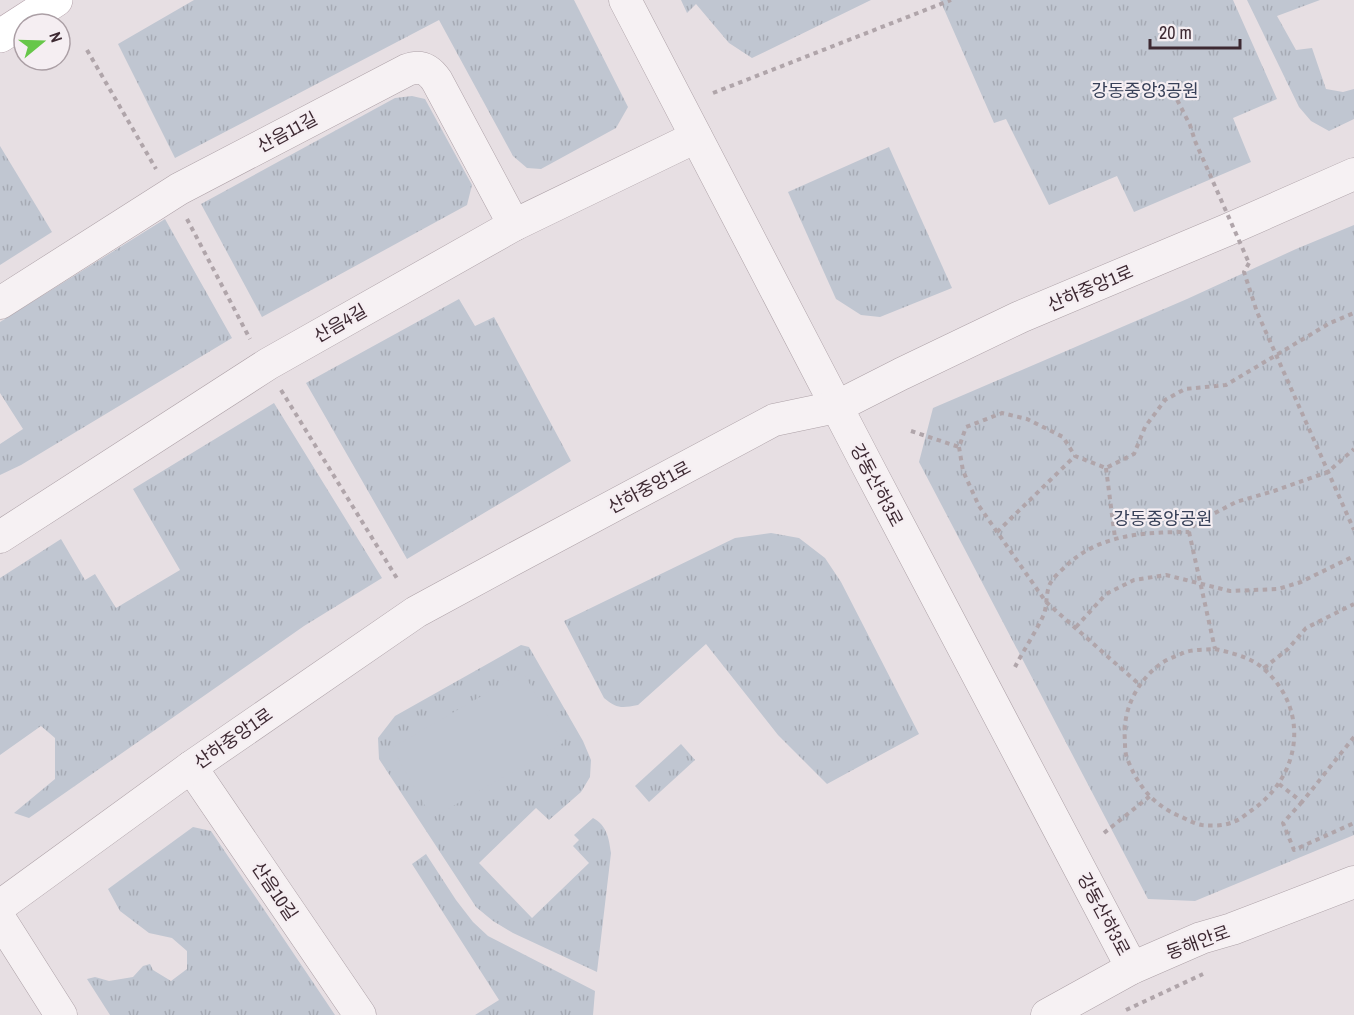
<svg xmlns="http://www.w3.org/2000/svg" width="1354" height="1015" font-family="'Archivo Narrow','Noto Sans KR',sans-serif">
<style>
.grass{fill:url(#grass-tufts)}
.garden{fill:#c0c6d1}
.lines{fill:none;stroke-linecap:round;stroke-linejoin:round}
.minor-casing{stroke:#ada1a7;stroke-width:33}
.major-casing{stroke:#b29fa8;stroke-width:34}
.path{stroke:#b0a5aa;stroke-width:4;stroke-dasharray:4.5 4.5;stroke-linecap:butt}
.minor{stroke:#f6f1f3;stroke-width:32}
.major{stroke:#fff;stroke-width:33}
.path-bridge{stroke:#b0a5aa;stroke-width:4;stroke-dasharray:4.5 4.5;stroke-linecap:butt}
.labels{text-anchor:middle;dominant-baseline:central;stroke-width:4.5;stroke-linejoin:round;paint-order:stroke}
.park-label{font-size:18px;fill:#374058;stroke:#f5eef2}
.street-label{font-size:18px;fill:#3d2932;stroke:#f5eef2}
</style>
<defs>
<pattern id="grass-tufts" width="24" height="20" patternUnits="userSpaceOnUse" patternTransform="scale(1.5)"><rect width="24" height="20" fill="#c0c6d1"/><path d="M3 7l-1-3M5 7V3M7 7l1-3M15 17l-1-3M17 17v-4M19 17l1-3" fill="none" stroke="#a6aab4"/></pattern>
</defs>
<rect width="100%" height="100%" fill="#e7dfe3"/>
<g class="grass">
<path d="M 194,0 L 574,0 L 628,107 L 616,128 L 541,169 L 527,168 L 513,156 L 439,20 L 175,158 L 118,44 Z"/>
<path d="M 681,0 L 871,0 L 752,58 L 729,43 L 696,4 L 687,13 Z"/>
<path d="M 940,0 L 1233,0 L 1277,99 L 1233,118 L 1251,162 L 1134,212 L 1117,176 L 1049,205 L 1006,119 L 994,123 Z"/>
<path d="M 1247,0 L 1320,0 L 1277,16 L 1296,50 L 1312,48 L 1326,89 L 1343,92 L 1354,89 L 1354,119 L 1329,131 L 1311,121 L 1299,107 Z"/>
<path d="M 412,96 L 425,99 L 472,185 L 467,205 L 262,317 L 201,204 L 395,98 Z"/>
<path d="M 0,146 L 52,232 L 0,265 Z"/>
<path d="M 889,147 L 952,288 L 880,317 L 861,315 L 836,299 L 788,192 Z"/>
<path d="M 165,219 L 232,338 L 21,465 L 0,475 L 0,444 L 23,429 L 0,393 L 0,322 Z"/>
<path d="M 1354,225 L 1354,835 L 1195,901 L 1148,899 L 919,462 L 933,408 L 1187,299 L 1296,249 Z"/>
<path d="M 459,299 L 475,326 L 494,317 L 571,461 L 407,559 L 306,383 Z"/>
<path d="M 274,403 L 382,578 L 304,626 L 29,818 L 14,813 L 55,779 L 55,738 L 41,726 L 0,755 L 0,578 L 61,539 L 85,580 L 95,574 L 116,608 L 180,570 L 133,489 Z"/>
<path d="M 771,533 L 799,538 L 825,558 L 841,582 L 919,734 L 827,784 L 778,735 L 706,644 L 638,705 C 622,708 617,709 604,698 L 564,621 L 735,538 Z"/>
<path d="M 521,645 L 529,647 L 583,741 L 591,760 L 590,777 L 581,792 L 549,820 L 536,808 L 479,863 L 532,918 L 589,863 L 573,846 L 579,840 L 574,835 L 593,818 C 607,825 609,839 611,853 L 597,972 L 513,933 L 493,921 L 476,907 L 379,759 L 378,738 L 395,716 Z"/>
<path d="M 681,744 L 695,760 L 649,802 L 635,786 Z"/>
<path d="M 193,827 L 211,831 L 335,1015 L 110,1015 L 87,979 L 95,977 L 109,981 L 133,977 L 143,966 L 150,964 L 153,970 L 171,981 L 187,969 L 187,951 L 172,938 L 149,933 L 120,911 L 108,889 Z"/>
<path d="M 426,854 L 456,900 L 473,922 L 488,936 L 595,991 L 593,1015 L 475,1015 L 499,1000 L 412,864 Z"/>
</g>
<path class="garden" d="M 523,672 L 563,743 L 432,818 L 392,748 Z"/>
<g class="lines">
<g class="minor-casing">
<g id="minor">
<path d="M 625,0 L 865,461 L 1132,968"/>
<path d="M 0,303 L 179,189 L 407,70 C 420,65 429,69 437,81 L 514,225"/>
<path d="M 0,537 L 268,364 L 514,225 L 696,137"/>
<path d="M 191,767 L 360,1015"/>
<path d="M 0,906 L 191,767 L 416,612 L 510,561 L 774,420 L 836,407 L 901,374 L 1020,317 L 1227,230 L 1354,174"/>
<path d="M 0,919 L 61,1015"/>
<path d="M 1047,1015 L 1132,968 L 1201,938 L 1232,929 L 1354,882"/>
</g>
</g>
<g class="major-casing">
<path id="major" d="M 0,36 L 56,0"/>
</g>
<g class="path">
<path d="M 87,50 L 156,169"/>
<path d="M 1169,84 L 1190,125 L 1195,141"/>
<path d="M 713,93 L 951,0"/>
<path d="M 187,219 L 250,339"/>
<path d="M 1249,263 L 1244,272 L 1257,312 L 1354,530"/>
<path d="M 281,390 L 398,580"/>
<path d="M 911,431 L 959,447 L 966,427 L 1002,413 L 1027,419 L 1063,437 L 1075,456 L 1106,468 L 1134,454 L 1145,427 L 1165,400 L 1185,389 L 1226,385 L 1330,323 L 1354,313"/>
<path d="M 959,447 L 963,471 L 979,506 L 1046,602 L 1140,685"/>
<path d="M 1106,468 L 1115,538"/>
<path d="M 997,532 L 1075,456"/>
<path d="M 1189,532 L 1215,649"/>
<path d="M 1076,627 L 1106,594 L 1134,580 L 1166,575 L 1230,591 L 1278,589 L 1301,582 L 1354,556"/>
<path d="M 1215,649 C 1232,653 1251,657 1265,670 C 1310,711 1301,776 1252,810 C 1246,814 1240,820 1233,822 C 1224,826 1212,826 1202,825 C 1194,824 1185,818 1177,815 C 1151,803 1137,784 1127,758 C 1125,753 1125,747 1125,741 C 1122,711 1136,683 1159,665 C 1165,660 1176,656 1183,653 C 1193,649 1205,650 1215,649 Z"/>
<path d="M 1015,667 C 1023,651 1037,630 1044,614 C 1047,605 1046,595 1049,586 C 1052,578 1061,571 1067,565 C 1100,534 1146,532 1189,532 L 1196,523 L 1236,502 L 1274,491 L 1328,472 L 1354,449"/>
<path d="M 1264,668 L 1288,649 L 1306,628 L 1354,604"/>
<path d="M 1279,784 L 1302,802 L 1354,737"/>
<path d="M 1302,802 L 1283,823 L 1294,850 L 1354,823"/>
<path d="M 1104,833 L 1150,796"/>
<path d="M 1126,1010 L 1203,974"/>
</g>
<use href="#minor" class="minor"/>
<use href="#major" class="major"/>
<path class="path-bridge" d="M 1195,141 L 1249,263"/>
</g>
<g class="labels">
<g class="park-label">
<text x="1145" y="90">강동중앙3공원</text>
<text x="1163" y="518">강동중앙공원</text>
</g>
<g class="street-label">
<text transform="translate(287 132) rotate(-28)">산음11길</text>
<text transform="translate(1090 288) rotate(-23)">산하중앙1로</text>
<text transform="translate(340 323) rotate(-30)">산음4길</text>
<text transform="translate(877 485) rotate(62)">강동산하3로</text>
<text transform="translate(649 487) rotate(-28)">산하중앙1로</text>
<text transform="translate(233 738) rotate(-35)">산하중앙1로</text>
<text transform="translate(275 891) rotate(56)">산음10길</text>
<text transform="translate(1104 914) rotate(62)">강동산하3로</text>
<text transform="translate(1198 942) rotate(-20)">동해안로</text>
</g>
</g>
<g transform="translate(42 42) rotate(71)"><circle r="28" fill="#f5eef2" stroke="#ab9fa5" stroke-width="1.5"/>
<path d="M0-4.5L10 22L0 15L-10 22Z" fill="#67c749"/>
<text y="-9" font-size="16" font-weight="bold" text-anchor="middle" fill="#3d2932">N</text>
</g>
<path d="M1150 39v9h90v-9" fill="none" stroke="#3d2932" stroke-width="3"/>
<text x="1159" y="39" font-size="18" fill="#3d2932" stroke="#f5eef2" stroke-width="4.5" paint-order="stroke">20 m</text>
</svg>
